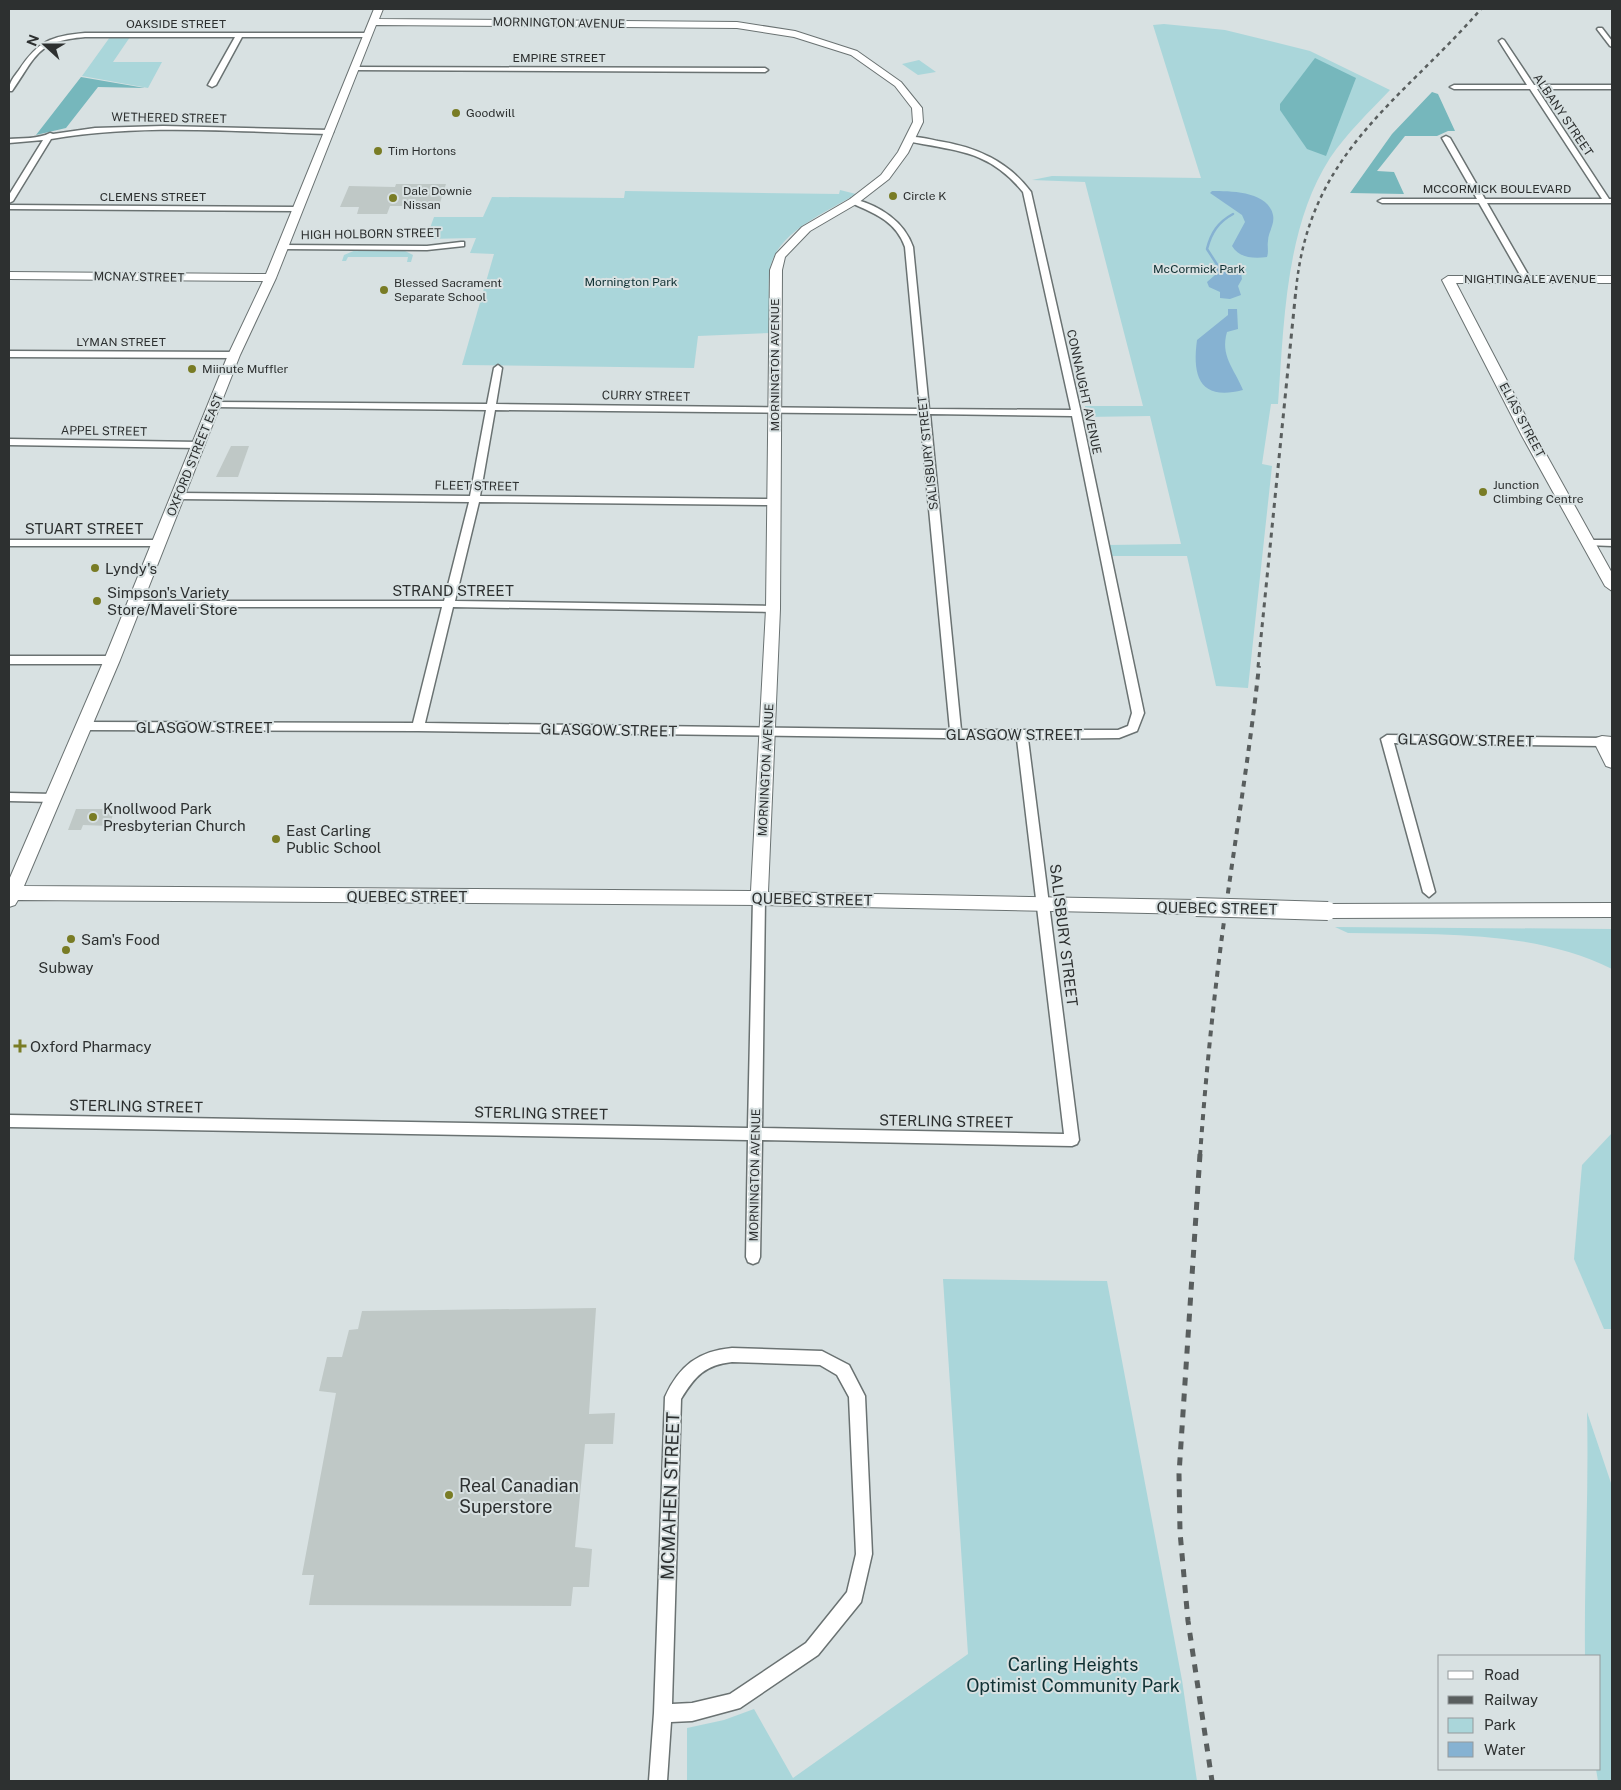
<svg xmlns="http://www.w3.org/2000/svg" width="1621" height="1790" font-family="'Public Sans',sans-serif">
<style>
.green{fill:#aad6da}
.forest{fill:#76b7bc}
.water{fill:#86b2d2}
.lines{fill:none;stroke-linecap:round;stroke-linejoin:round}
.stream{stroke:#86b2d2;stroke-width:2.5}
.building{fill:#bfc8c6}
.street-casing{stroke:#6a7272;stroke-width:3}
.secondary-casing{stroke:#6a7272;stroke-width:2}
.street{fill:#fff;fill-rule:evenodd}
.secondary{fill:#fff;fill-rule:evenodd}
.rail-far3{stroke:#595e5e;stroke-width:2.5;stroke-dasharray:4 4;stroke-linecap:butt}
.rail-far2{stroke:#595e5e;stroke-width:3;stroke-dasharray:5 5;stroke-linecap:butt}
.rail-far1{stroke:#595e5e;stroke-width:4;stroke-dasharray:6 6;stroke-linecap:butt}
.rail{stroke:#595e5e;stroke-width:5;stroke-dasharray:8 8;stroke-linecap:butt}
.secondary-bridge-casing{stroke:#6a7272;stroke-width:20;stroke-linecap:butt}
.secondary-bridge{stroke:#fff;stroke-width:18}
.poi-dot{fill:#797c25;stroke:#d8e1e2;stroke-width:2}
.labels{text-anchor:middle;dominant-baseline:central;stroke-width:4;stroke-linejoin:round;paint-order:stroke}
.far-street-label{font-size:12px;fill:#2d3030;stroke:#d8e1e2}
.far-poi-label{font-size:12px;fill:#2d3030;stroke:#d8e1e2;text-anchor:start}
.far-park-label{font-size:12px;fill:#0f3033;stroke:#d8e1e2}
.street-label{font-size:15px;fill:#2d3030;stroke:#d8e1e2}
.poi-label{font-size:15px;fill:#2d3030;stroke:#d8e1e2;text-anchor:start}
.near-poi-label{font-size:18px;fill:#2d3030;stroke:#d8e1e2;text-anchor:start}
.near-street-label{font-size:18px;fill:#2d3030;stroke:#d8e1e2}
.near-park-label{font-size:18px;fill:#0f3033;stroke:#d8e1e2}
</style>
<rect width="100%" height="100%" fill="#d8e1e2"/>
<g class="green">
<path d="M 1164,24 L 1225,30 L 1310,51 L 1390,90 C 1369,112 1347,133 1330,158 C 1285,228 1284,324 1278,404 L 1271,404 L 1262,464 L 1272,466 L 1248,688 L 1216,686 L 1187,556 L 1110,556 L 1108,545 L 1181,544 L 1150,416 L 1085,417 L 1085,406 L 1143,406 L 1085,182 L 1032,180 L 1052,176 L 1201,178 L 1153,25 Z"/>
<path d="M 110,37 L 130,37 L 113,62 L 162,62 L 148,88 L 82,76 Z"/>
<path d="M 919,60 L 936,72 L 918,75 L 902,64 Z"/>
<path d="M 840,190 L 856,194 C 826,213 772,233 769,275 C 768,294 770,314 770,333 L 698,336 L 694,368 L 462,365 L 494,254 L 470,253 L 476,238 L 426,239 L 434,217 L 483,217 L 492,197 L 624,198 L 625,191 L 839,194 Z"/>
<path d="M 356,250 L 405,251 L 413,255 L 411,262 L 407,262 L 408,257 L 348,257 L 346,261 L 342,261 L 344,255 Z"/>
<path d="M 1335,927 L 1612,929 L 1612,969 C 1531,929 1437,935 1348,933 Z"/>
<path d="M 1612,1133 L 1612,1329 L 1604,1329 L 1574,1259 L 1582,1165 Z"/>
<path d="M 943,1279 L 1107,1281 L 1182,1680 L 1197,1781 L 687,1781 L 687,1728 L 724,1720 L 754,1709 L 793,1778 L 968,1654 Z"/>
<path d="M 1587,1412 L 1612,1486 L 1612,1781 L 1598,1781 L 1596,1769 L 1600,1769 L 1600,1656 L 1585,1656 C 1584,1575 1589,1493 1587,1412 Z"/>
</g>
<g class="forest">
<path d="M 1315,58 L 1356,78 L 1326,156 L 1307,149 L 1280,110 L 1280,104 Z"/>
<path d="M 81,77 L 145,88 L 98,87 L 66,128 L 36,135 Z"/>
<path d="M 1432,92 L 1438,94 L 1455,131 L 1448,131 L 1437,136 L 1405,136 L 1377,171 L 1394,172 L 1404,194 L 1350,193 L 1392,134 Z"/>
</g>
<g class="water">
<path d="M 1212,191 C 1230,191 1268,191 1273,215 C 1275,225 1268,232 1268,241 C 1267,247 1269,251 1267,257 C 1254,259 1239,258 1232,246 L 1245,222 L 1242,215 L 1210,193 Z"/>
<path d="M 1235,265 L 1240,267 L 1242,279 L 1238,286 L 1241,295 L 1230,299 L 1220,298 L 1220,292 L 1209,287 L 1207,282 L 1215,275 L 1214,268 L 1218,266 L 1229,270 Z"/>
<path d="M 1228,309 L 1237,309 L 1238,329 L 1227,332 C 1220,356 1234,368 1243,390 C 1200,401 1192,377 1197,340 L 1228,315 Z"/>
</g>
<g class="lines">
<path class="stream" d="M 1218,266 L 1207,249 C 1211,233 1218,222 1233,214"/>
</g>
<g class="building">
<path d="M 396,184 L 446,184 L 439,206 L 390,206 L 387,214 L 357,214 L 359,207 L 340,207 L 349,186 L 395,187 Z"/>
<path d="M 231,446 L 249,446 L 238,477 L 216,477 Z"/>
<path d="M 76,809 L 115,809 L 109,826 L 83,825 L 81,830 L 68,830 Z"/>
<path d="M 596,1308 L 589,1414 L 615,1413 L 613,1444 L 585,1444 L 575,1547 L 592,1549 L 589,1587 L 573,1587 L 571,1606 L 309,1605 L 314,1575 L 302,1575 L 336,1393 L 319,1391 L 327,1357 L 342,1357 L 349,1330 L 358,1329 L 362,1311 Z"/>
</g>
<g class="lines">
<g class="street-casing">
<g id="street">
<path d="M 1598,28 L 1602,28 L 1612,41 L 1612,47 L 1610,46 L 1597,29 Z"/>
<path d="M 85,33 L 367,33 L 370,35 L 367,37 L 242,37 L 216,85 L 212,87 L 208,85 L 235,37 L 85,37 C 37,41 37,55 12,91 L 9,91 C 9,82 14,77 19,70 C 38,41 51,36 85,33 Z"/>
<path d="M 1502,39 L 1504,40 L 1534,85 L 1612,85 L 1612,89 L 1537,89 L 1609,199 L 1612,199 L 1612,203 L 1487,203 L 1530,278 L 1526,281 L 1522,278 L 1479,203 L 1382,203 L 1378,201 L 1382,199 L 1477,199 L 1442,138 L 1446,136 L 1450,138 L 1485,199 L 1602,199 L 1530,89 L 1454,89 L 1450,87 L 1454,85 L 1527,85 L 1499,41 Z"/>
<path d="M 354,67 L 765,68 L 768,70 L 765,72 L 352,70 L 351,69 Z"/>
<path d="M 163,126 L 329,130 L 333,132 L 329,134 C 237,132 143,123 51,139 L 13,201 L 9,203 L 9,195 L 43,140 L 9,143 L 9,139 C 22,138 39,139 50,133 L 53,134 L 95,128 Z"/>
<path d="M 907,137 C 917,136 928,139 938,141 C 976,147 1008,161 1031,192 L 1081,413 L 1144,713 L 1137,731 L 1119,738 L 1028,739 L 1079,1140 L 1077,1144 L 1072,1146 L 762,1140 L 760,1257 L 758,1262 L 753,1264 L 748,1262 L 746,1257 L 748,1140 L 9,1127 L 9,1115 L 748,1128 L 753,898 L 755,895 L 763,895 L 765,898 L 762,1128 L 1064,1134 L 1017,739 L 418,731 L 84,730 L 78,726 L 84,722 L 413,723 L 442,607 L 133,607 L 128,604 L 133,601 L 444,601 L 469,502 L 178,499 L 173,496 L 178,493 L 470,496 L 486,410 L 215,407 L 212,406 L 212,402 L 487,404 L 494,368 L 498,365 L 502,368 L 496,404 L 920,409 L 905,247 C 896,221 874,213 851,203 L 851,199 L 854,199 C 880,206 904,221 913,247 L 929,409 L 1071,410 L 1023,192 C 989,150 956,151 907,141 ZM 495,410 L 920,414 L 950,730 L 425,723 L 453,607 L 773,612 L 778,609 L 773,606 L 455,601 L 479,502 L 774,505 L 779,502 L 774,499 L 480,496 ZM 930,414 L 1072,416 L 1132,713 L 1128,726 L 1118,730 L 961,730 Z"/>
<path d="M 9,205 L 297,207 L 301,209 L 297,211 L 9,209 Z"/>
<path d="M 461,242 L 464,242 L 464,246 L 427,250 L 282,249 L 278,247 L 282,245 L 427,246 Z"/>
<path d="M 9,351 L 234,352 L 238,355 L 234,358 L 9,357 Z"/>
<path d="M 9,439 L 199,442 L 204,445 L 199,448 L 9,445 Z"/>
<path d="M 9,540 L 158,540 L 163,543 L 158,546 L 9,546 Z"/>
<path d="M 1590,540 L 1612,540 L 1612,546 L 1586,545 L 1586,541 Z"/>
<path d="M 9,656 L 112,656 L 117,660 L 112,664 L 9,664 Z"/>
<path d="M 1387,735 L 1602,738 L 1608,742 L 1602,746 L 1394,743 L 1435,892 L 1429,897 L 1423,892 L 1381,739 Z"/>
<path d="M 9,793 L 53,794 L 59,798 L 53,802 L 9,801 Z"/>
<path d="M 732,1348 L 822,1351 L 849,1365 L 865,1396 L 872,1554 L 861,1602 L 818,1655 L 740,1708 L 692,1721 L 671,1722 L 667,1781 L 649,1781 L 654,1713 L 665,1397 C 679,1366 698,1351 732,1348 ZM 732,1362 L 820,1365 L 837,1375 L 849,1397 L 856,1554 L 847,1592 L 806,1643 L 730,1694 L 692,1703 L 672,1704 L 681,1399 C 695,1376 705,1365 732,1362 Z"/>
</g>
</g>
<g class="secondary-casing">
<g id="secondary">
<path d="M 374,9 L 383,9 L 379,19 L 737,22 L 795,31 L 857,51 L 901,82 L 922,108 L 923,122 L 908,153 L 889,179 L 858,203 L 810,231 L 785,257 L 782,270 L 780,609 L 768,892 L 1196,900 L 1202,902 L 1205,907 L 1202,912 L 1196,914 L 759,905 L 18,900 L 15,905 L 9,907 L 9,880 L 104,660 L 228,355 L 263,281 L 9,279 L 9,272 L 266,274 ZM 376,25 L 737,28 L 794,37 L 851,55 L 895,86 L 912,108 L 913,122 L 898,152 L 881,175 L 850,199 L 802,227 L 776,254 L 770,270 L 766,609 L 751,891 L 24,886 L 120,660 L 240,355 L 276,278 Z"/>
<path d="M 1448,276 L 1612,276 L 1612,283 L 1456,283 L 1536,436 L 1612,573 L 1612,591 L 1605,586 L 1522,436 L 1442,280 Z"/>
<path d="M 1602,736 L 1612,737 L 1612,768 L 1606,766 L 1594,742 L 1596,738 Z"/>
<path d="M 1612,903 L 1612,917 L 1328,918 L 1322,916 L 1319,911 L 1322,906 L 1328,904 Z"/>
</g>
</g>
<use href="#street" class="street"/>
<use href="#secondary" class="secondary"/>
<path class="rail-far3" d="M 1296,290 C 1309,153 1399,103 1481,9"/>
<path class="rail-far2" d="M 1258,667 L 1296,289"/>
<path class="rail-far1" d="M 1200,1156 C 1205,1085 1212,1014 1221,944 C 1233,851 1249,759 1259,666"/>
<path class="rail" d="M 1200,1154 L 1179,1474 L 1180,1532 L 1188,1621 L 1212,1781"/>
<g class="secondary-bridge-casing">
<path id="secondary-bridge" d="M 1196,907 L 1328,911"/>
</g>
<use href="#secondary-bridge" class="secondary-bridge"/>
</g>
<g class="poi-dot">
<circle cx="456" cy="113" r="5"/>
<circle cx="378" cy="151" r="5"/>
<circle cx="893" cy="196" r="5"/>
<circle cx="393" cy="198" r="5"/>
<circle cx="384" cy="290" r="5"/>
<circle cx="192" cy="369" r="5"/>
<circle cx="1483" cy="492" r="5"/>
<circle cx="95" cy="568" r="5"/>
<circle cx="97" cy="601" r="5"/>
<circle cx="93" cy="817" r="5"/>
<circle cx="276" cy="839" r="5"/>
<circle cx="71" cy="939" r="5"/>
<circle cx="66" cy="950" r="5"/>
<path d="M17.5 1038.5h5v5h5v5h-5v5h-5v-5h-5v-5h5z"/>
<circle cx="449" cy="1495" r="5"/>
</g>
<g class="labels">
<g class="far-street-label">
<text transform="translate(559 23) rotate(1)">MORNINGTON AVENUE</text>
<text x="176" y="24">OAKSIDE STREET</text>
<text x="559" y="58">EMPIRE STREET</text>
<text transform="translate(1563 115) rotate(56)">ALBANY STREET</text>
<text transform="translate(169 118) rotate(1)">WETHERED STREET</text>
<text x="1497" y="189">MCCORMICK BOULEVARD</text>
<text x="153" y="197">CLEMENS STREET</text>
<text transform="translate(371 234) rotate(-1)">HIGH HOLBORN STREET</text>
<text transform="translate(139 277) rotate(1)">MCNAY STREET</text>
<text x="1530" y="279">NIGHTINGALE AVENUE</text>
<text x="121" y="342">LYMAN STREET</text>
<text transform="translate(775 365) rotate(-90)">MORNINGTON AVENUE</text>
<text transform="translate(1084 392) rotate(78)">CONNAUGHT AVENUE</text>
<text transform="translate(646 396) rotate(1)">CURRY STREET</text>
<text transform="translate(1522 420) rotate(62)">ELIAS STREET</text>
<text transform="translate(104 431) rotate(1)">APPEL STREET</text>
<text transform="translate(928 453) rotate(-96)">SALISBURY STREET</text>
<text transform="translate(195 455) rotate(-68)">OXFORD STREET EAST</text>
<text transform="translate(477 486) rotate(1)">FLEET STREET</text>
<text transform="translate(766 770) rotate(-87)">MORNINGTON AVENUE</text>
<text transform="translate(755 1175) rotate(-89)">MORNINGTON AVENUE</text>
</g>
<g class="far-poi-label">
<text x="466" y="113">Goodwill</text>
<text x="388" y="151">Tim Hortons</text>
<text x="403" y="191">Dale Downie<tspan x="403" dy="14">Nissan</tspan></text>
<text x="903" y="196">Circle K</text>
<text x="394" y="283">Blessed Sacrament<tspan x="394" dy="14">Separate School</tspan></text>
<text x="202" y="369">Miinute Muffler</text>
<text x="1493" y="485">Junction<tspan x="1493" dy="14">Climbing Centre</tspan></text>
</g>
<g class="far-park-label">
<text x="1199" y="269">McCormick Park</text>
<text x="631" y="282">Mornington Park</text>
</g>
<g class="street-label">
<text x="84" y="528">STUART STREET</text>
<text x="453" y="590">STRAND STREET</text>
<text x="204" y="727">GLASGOW STREET</text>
<text transform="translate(609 730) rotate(1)">GLASGOW STREET</text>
<text x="1014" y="734">GLASGOW STREET</text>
<text transform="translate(1466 740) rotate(1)">GLASGOW STREET</text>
<text x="407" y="896">QUEBEC STREET</text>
<text transform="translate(812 899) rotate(1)">QUEBEC STREET</text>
<text transform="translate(1217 908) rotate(1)">QUEBEC STREET</text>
<text transform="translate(1064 935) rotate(83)">SALISBURY STREET</text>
<text transform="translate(136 1106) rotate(1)">STERLING STREET</text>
<text transform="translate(541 1113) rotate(1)">STERLING STREET</text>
<text transform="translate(946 1121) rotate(1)">STERLING STREET</text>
</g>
<g class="poi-label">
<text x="105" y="568">Lyndy's</text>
<text x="107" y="592">Simpson's Variety<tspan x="107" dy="17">Store/Maveli Store</tspan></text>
<text x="103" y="808">Knollwood Park<tspan x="103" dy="17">Presbyterian Church</tspan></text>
<text x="286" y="830">East Carling<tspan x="286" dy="17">Public School</tspan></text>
<text x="81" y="939">Sam's Food</text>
<text x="66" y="967" text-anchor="middle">Subway</text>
<text x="30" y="1046">Oxford Pharmacy</text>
</g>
<g class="near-poi-label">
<text x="459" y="1485">Real Canadian<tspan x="459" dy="21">Superstore</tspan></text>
</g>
<g class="near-street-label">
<text transform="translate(670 1496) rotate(-88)">MCMAHEN STREET</text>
</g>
<g class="near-park-label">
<text x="1073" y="1664">Carling Heights<tspan x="1073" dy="21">Optimist Community Park</tspan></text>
</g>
</g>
<rect width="1621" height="1790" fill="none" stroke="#2d3030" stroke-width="20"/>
<rect x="1438" y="1655" width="162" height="115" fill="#d8e1e2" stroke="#949a9b"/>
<rect x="1448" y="1671" width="25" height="8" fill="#ffffff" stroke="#949a9b"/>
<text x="1484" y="1680" font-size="15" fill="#2d3030">Road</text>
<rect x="1448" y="1696" width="25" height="8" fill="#595e5e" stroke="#949a9b"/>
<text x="1484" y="1705" font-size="15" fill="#2d3030">Railway</text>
<rect x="1448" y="1718" width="25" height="15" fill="#aad6da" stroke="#949a9b"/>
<text x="1484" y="1730" font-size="15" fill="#2d3030">Park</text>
<rect x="1448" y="1742" width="25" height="15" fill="#86b2d2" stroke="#949a9b"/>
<text x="1484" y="1755" font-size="15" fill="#2d3030">Water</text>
<g transform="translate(45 45) rotate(291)" stroke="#d8e1e2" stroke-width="4" paint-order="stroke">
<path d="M0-4L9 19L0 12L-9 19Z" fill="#2d3030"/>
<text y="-8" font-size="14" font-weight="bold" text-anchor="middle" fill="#2d3030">N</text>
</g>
</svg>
